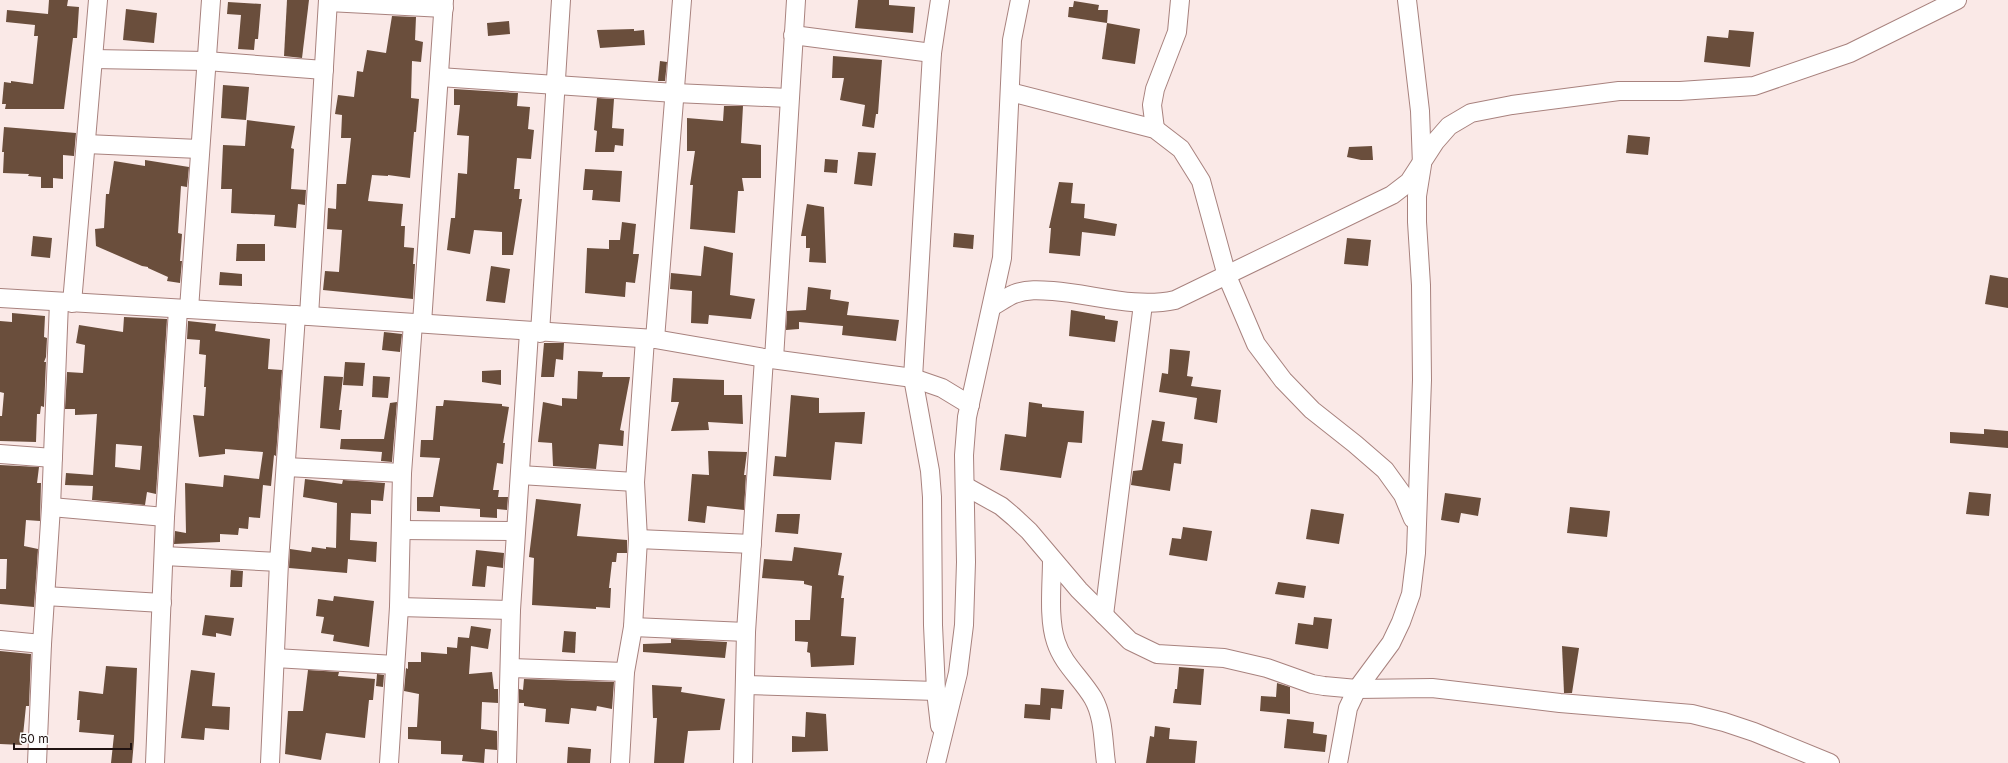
<svg xmlns="http://www.w3.org/2000/svg" width="2008" height="763" font-family="Inter,sans-serif">
<style>
.building{fill:#6a4e3c;fill-rule:evenodd}
.lines{fill:none;stroke-linecap:round;stroke-linejoin:round}
.minor-casing{stroke:#a8827e;stroke-width:20}
.minor{stroke:#fff;stroke-width:18}
</style>
<rect width="100%" height="100%" fill="#fae9e7"/>
<g class="building">
<path d="M 49,0 L 68,0 L 67,6 L 79,7 L 77,38 L 73,38 L 64,109 L 5,109 L 6,104 L 2,104 L 4,82 L 11,83 L 11,81 L 33,84 L 38,36 L 34,36 L 35,25 L 6,22 L 7,10 L 48,14 Z"/>
<path d="M 287,0 L 309,0 L 302,58 L 284,56 Z"/>
<path d="M 858,0 L 889,0 L 889,5 L 915,7 L 913,33 L 855,28 Z"/>
<path d="M 1074,1 L 1099,5 L 1098,10 L 1108,10 L 1107,23 L 1068,17 L 1069,7 L 1073,7 Z"/>
<path d="M 228,2 L 261,4 L 258,39 L 255,39 L 254,50 L 238,49 L 241,15 L 227,14 Z"/>
<path d="M 126,9 L 157,13 L 154,43 L 123,40 Z"/>
<path d="M 392,16 L 416,17 L 415,40 L 423,42 L 421,62 L 412,61 L 411,98 L 419,99 L 416,132 L 414,132 L 410,178 L 388,175 L 388,176 L 372,175 L 368,201 L 403,204 L 401,226 L 405,226 L 404,247 L 414,248 L 413,264 L 415,264 L 413,299 L 323,290 L 325,271 L 339,272 L 342,230 L 327,229 L 328,208 L 336,209 L 337,184 L 346,184 L 351,138 L 341,138 L 342,115 L 335,114 L 338,95 L 354,97 L 357,71 L 363,72 L 367,50 L 386,53 Z"/>
<path d="M 509,21 L 510,34 L 488,36 L 487,23 Z"/>
<path d="M 1107,23 L 1140,29 L 1135,64 L 1102,59 Z"/>
<path d="M 634,29 L 634,31 L 644,30 L 645,45 L 600,48 L 597,30 Z"/>
<path d="M 1729,30 L 1754,32 L 1750,67 L 1704,62 L 1707,36 L 1728,38 Z"/>
<path d="M 833,56 L 882,60 L 878,114 L 876,114 L 874,128 L 862,126 L 865,105 L 840,100 L 844,78 L 832,78 Z"/>
<path d="M 660,61 L 667,62 L 665,81 L 658,81 Z"/>
<path d="M 223,85 L 249,87 L 246,120 L 221,118 Z"/>
<path d="M 454,89 L 518,93 L 517,106 L 530,107 L 528,129 L 534,130 L 531,159 L 517,158 L 514,189 L 520,189 L 519,199 L 522,199 L 513,255 L 502,255 L 502,232 L 474,230 L 470,254 L 447,250 L 451,218 L 455,218 L 458,173 L 467,174 L 469,136 L 457,135 L 460,105 L 454,105 Z"/>
<path d="M 597,98 L 614,99 L 612,128 L 624,129 L 623,146 L 615,145 L 614,152 L 595,152 L 597,131 L 594,130 Z"/>
<path d="M 724,106 L 743,106 L 741,143 L 761,145 L 761,178 L 742,178 L 744,191 L 738,191 L 735,233 L 690,229 L 693,185 L 690,185 L 695,151 L 687,151 L 687,118 L 723,121 Z"/>
<path d="M 247,120 L 295,126 L 291,148 L 294,149 L 291,189 L 306,190 L 305,205 L 298,204 L 296,228 L 274,226 L 275,215 L 231,213 L 232,189 L 221,189 L 223,145 L 245,146 Z"/>
<path d="M 4,127 L 76,133 L 74,156 L 63,155 L 63,179 L 53,178 L 53,188 L 41,188 L 41,177 L 28,176 L 29,174 L 3,173 L 4,152 L 2,152 Z"/>
<path d="M 1628,135 L 1650,137 L 1648,155 L 1626,153 Z"/>
<path d="M 1372,146 L 1373,160 L 1361,160 L 1347,157 L 1349,147 Z"/>
<path d="M 858,152 L 876,153 L 872,186 L 854,184 Z"/>
<path d="M 825,159 L 838,160 L 837,173 L 824,172 Z"/>
<path d="M 145,160 L 189,167 L 187,187 L 181,186 L 178,233 L 182,234 L 180,261 L 182,261 L 180,283 L 167,281 L 168,277 L 148,268 L 148,267 L 142,266 L 96,246 L 95,229 L 104,228 L 106,194 L 109,194 L 114,161 L 145,166 Z"/>
<path d="M 585,169 L 622,171 L 620,202 L 592,200 L 593,190 L 583,190 Z"/>
<path d="M 1059,182 L 1073,183 L 1071,203 L 1085,204 L 1084,218 L 1117,224 L 1115,236 L 1082,232 L 1080,256 L 1049,253 L 1051,228 L 1049,228 Z"/>
<path d="M 807,204 L 824,207 L 826,263 L 809,262 L 810,248 L 806,248 L 806,236 L 801,236 Z"/>
<path d="M 622,222 L 636,224 L 633,254 L 639,254 L 635,283 L 626,282 L 625,297 L 585,293 L 587,248 L 609,249 L 609,240 L 620,240 Z"/>
<path d="M 954,233 L 974,235 L 973,249 L 953,247 Z"/>
<path d="M 33,236 L 52,238 L 50,258 L 31,256 Z"/>
<path d="M 1347,238 L 1371,240 L 1368,266 L 1344,264 Z"/>
<path d="M 237,244 L 265,244 L 265,261 L 236,261 Z"/>
<path d="M 704,246 L 733,253 L 730,295 L 755,299 L 751,319 L 709,315 L 708,324 L 691,323 L 692,291 L 670,289 L 671,273 L 701,276 Z"/>
<path d="M 491,266 L 510,269 L 505,303 L 486,301 Z"/>
<path d="M 220,272 L 242,274 L 242,286 L 219,285 Z"/>
<path d="M 1990,275 L 2008,278 L 2008,308 L 1985,304 Z"/>
<path d="M 808,287 L 831,290 L 830,299 L 849,302 L 847,315 L 899,320 L 896,341 L 842,335 L 843,326 L 799,322 L 799,329 L 786,330 L 787,311 L 806,310 Z"/>
<path d="M 1071,310 L 1105,316 L 1105,319 L 1118,321 L 1115,342 L 1069,336 Z"/>
<path d="M 12,313 L 45,316 L 44,337 L 47,338 L 46,357 L 44,362 L 46,362 L 44,407 L 41,406 L 40,414 L 37,414 L 36,442 L 0,441 L 0,416 L 2,416 L 4,393 L 0,392 L 0,321 L 12,322 Z"/>
<path d="M 124,317 L 167,319 L 156,494 L 147,492 L 145,505 L 92,500 L 93,486 L 65,485 L 66,473 L 93,475 L 97,414 L 75,415 L 75,409 L 65,409 L 67,372 L 83,373 L 85,345 L 76,343 L 79,325 L 123,332 ZM 116,444 L 142,446 L 140,470 L 115,467 Z"/>
<path d="M 188,321 L 216,324 L 215,331 L 270,339 L 268,369 L 282,370 L 276,456 L 274,455 L 271,486 L 263,485 L 260,518 L 249,517 L 248,529 L 239,528 L 238,535 L 220,534 L 220,542 L 174,544 L 175,531 L 186,533 L 185,483 L 223,487 L 224,475 L 259,479 L 263,452 L 225,449 L 225,454 L 199,457 L 193,415 L 204,416 L 206,387 L 204,387 L 206,355 L 199,354 L 200,340 L 187,339 Z"/>
<path d="M 384,332 L 402,334 L 400,352 L 382,350 Z"/>
<path d="M 544,343 L 564,343 L 563,360 L 556,359 L 554,377 L 541,377 Z"/>
<path d="M 1170,349 L 1190,351 L 1187,376 L 1193,377 L 1191,386 L 1221,390 L 1217,423 L 1194,419 L 1197,398 L 1159,392 L 1162,373 L 1168,374 Z"/>
<path d="M 345,362 L 365,363 L 363,386 L 343,385 Z"/>
<path d="M 501,370 L 501,385 L 482,382 L 482,371 Z"/>
<path d="M 578,371 L 603,372 L 602,377 L 630,377 L 620,430 L 624,431 L 623,446 L 599,444 L 596,469 L 553,466 L 552,443 L 538,442 L 543,402 L 562,406 L 562,398 L 577,399 Z"/>
<path d="M 324,376 L 343,377 L 339,410 L 342,410 L 340,430 L 320,428 Z"/>
<path d="M 373,376 L 390,377 L 388,398 L 372,397 Z"/>
<path d="M 673,378 L 724,380 L 724,395 L 742,395 L 743,424 L 708,422 L 709,430 L 671,431 L 679,402 L 671,402 Z"/>
<path d="M 791,395 L 819,398 L 819,413 L 865,412 L 862,444 L 835,442 L 831,480 L 773,476 L 775,456 L 786,457 Z"/>
<path d="M 444,400 L 502,404 L 502,406 L 509,407 L 503,443 L 505,443 L 503,464 L 497,463 L 493,490 L 499,490 L 498,497 L 508,497 L 507,510 L 497,509 L 497,518 L 480,517 L 480,509 L 440,506 L 440,512 L 417,511 L 417,497 L 433,497 L 440,458 L 420,457 L 421,440 L 433,440 L 436,406 L 443,406 Z"/>
<path d="M 397,402 L 392,462 L 381,461 L 382,452 L 340,449 L 341,439 L 384,439 L 390,403 Z"/>
<path d="M 1029,402 L 1042,404 L 1042,407 L 1084,411 L 1082,443 L 1068,442 L 1061,478 L 1000,470 L 1005,434 L 1026,437 Z"/>
<path d="M 1152,420 L 1165,422 L 1162,441 L 1183,444 L 1181,464 L 1174,463 L 1170,491 L 1131,485 L 1133,471 L 1142,470 Z"/>
<path d="M 1984,429 L 2008,431 L 2008,448 L 1950,443 L 1950,432 L 1984,434 Z"/>
<path d="M 708,451 L 747,452 L 744,475 L 746,475 L 744,510 L 707,506 L 705,523 L 688,521 L 692,474 L 709,475 Z"/>
<path d="M 0,465 L 39,467 L 37,483 L 41,483 L 40,521 L 26,520 L 24,546 L 38,549 L 34,607 L 0,604 L 0,589 L 6,589 L 7,559 L 0,559 Z"/>
<path d="M 305,479 L 342,484 L 343,480 L 385,483 L 383,501 L 371,500 L 371,514 L 351,513 L 350,540 L 377,542 L 376,562 L 348,559 L 347,573 L 289,568 L 290,549 L 311,552 L 312,547 L 326,549 L 326,547 L 336,548 L 337,503 L 303,497 Z"/>
<path d="M 1969,492 L 1991,494 L 1989,516 L 1966,514 Z"/>
<path d="M 1445,493 L 1481,498 L 1478,516 L 1461,513 L 1459,523 L 1441,520 Z"/>
<path d="M 536,499 L 581,504 L 577,536 L 627,540 L 627,553 L 617,553 L 616,562 L 612,562 L 609,588 L 611,588 L 610,608 L 596,607 L 596,609 L 532,605 L 534,558 L 529,557 Z"/>
<path d="M 1570,507 L 1610,511 L 1607,537 L 1567,533 Z"/>
<path d="M 1311,509 L 1344,514 L 1339,544 L 1306,539 Z"/>
<path d="M 777,514 L 800,514 L 798,534 L 775,532 Z"/>
<path d="M 1183,527 L 1212,531 L 1207,561 L 1169,555 L 1172,538 L 1181,539 Z"/>
<path d="M 794,547 L 842,553 L 838,575 L 844,576 L 841,598 L 844,598 L 841,636 L 856,637 L 854,665 L 811,667 L 810,653 L 807,652 L 808,642 L 795,641 L 795,620 L 810,620 L 812,586 L 804,584 L 804,581 L 762,578 L 764,559 L 792,561 Z"/>
<path d="M 476,550 L 504,553 L 503,568 L 487,566 L 485,587 L 472,586 Z"/>
<path d="M 231,570 L 243,571 L 242,587 L 230,587 Z"/>
<path d="M 1278,582 L 1306,586 L 1304,598 L 1275,594 Z"/>
<path d="M 334,596 L 374,601 L 369,647 L 333,641 L 334,635 L 321,633 L 324,617 L 316,616 L 318,599 L 333,601 Z"/>
<path d="M 205,615 L 234,618 L 231,636 L 216,633 L 216,637 L 202,635 Z"/>
<path d="M 1314,617 L 1332,619 L 1328,649 L 1295,644 L 1298,623 L 1313,625 Z"/>
<path d="M 471,626 L 491,629 L 488,649 L 471,646 L 469,674 L 492,672 L 494,689 L 498,689 L 498,703 L 482,702 L 481,729 L 497,731 L 497,750 L 485,749 L 484,763 L 462,761 L 463,755 L 441,754 L 441,741 L 408,739 L 408,727 L 417,727 L 419,694 L 404,691 L 406,668 L 408,669 L 408,662 L 421,662 L 421,652 L 447,654 L 447,647 L 457,648 L 458,637 L 469,638 Z"/>
<path d="M 564,631 L 576,632 L 575,653 L 562,652 Z"/>
<path d="M 671,639 L 727,642 L 725,658 L 643,652 L 643,644 L 671,643 Z"/>
<path d="M 1562,646 L 1579,648 L 1572,693 L 1564,693 Z"/>
<path d="M 0,651 L 31,654 L 29,706 L 26,706 L 22,745 L 0,744 Z"/>
<path d="M 106,666 L 137,668 L 134,741 L 132,763 L 111,763 L 114,735 L 79,732 L 80,720 L 77,720 L 79,691 L 103,694 Z"/>
<path d="M 1179,667 L 1204,669 L 1201,705 L 1173,703 L 1175,689 L 1177,689 Z"/>
<path d="M 191,670 L 215,673 L 212,706 L 230,707 L 229,730 L 205,728 L 204,740 L 181,738 Z"/>
<path d="M 308,670 L 339,672 L 338,676 L 375,679 L 373,700 L 369,700 L 365,738 L 326,733 L 321,760 L 285,754 L 288,711 L 303,711 Z"/>
<path d="M 377,674 L 384,675 L 383,687 L 376,686 Z"/>
<path d="M 524,679 L 614,682 L 612,709 L 597,706 L 596,711 L 571,708 L 569,724 L 545,722 L 546,709 L 524,706 L 524,703 L 519,703 L 519,689 L 523,690 Z"/>
<path d="M 1277,683 L 1290,687 L 1290,714 L 1260,711 L 1261,696 L 1276,697 Z"/>
<path d="M 652,685 L 682,687 L 681,692 L 725,699 L 720,730 L 688,731 L 684,763 L 654,763 L 657,718 L 653,718 Z"/>
<path d="M 1041,688 L 1064,690 L 1062,709 L 1051,708 L 1050,720 L 1024,718 L 1025,704 L 1040,705 Z"/>
<path d="M 806,712 L 826,714 L 828,751 L 792,752 L 792,736 L 805,737 Z"/>
<path d="M 1287,719 L 1314,722 L 1313,733 L 1327,735 L 1325,752 L 1284,748 Z"/>
<path d="M 1155,726 L 1170,728 L 1169,739 L 1197,741 L 1195,763 L 1146,763 L 1150,736 L 1154,737 Z"/>
<path d="M 568,747 L 591,749 L 590,763 L 567,763 Z"/>
</g>
<g class="lines">
<g class="minor-casing">
<g id="minor">
<path d="M 328,2 L 444,8"/>
<path d="M 793,35 L 932,53"/>
<path d="M 93,59 L 206,61 L 324,70"/>
<path d="M 439,77 L 675,93 L 789,98"/>
<path d="M 1010,92 L 1155,129 L 1181,149 L 1201,181 L 1227,276 L 1256,344 L 1283,380 L 1312,410 L 1355,444 L 1385,470 L 1403,495 L 1413,519"/>
<path d="M 1155,129 L 1152,105 L 1155,89 L 1177,32 L 1180,0"/>
<path d="M 86,144 L 199,149"/>
<path d="M 0,298 L 309,316 L 655,339 L 764,358 L 913,378 L 942,388 L 970,405"/>
<path d="M 72,303 L 98,0"/>
<path d="M 993,306 C 1000,302 1007,297 1014,294 C 1027,289 1040,290 1053,291 C 1093,294 1135,309 1175,300 L 1392,195 L 1409,182 L 1435,142 L 1449,126 L 1471,113 L 1512,105 L 1619,91 L 1680,91 L 1754,86 L 1850,53 L 1957,0"/>
<path d="M 189,309 L 211,0"/>
<path d="M 309,316 L 328,0"/>
<path d="M 422,323 L 444,0"/>
<path d="M 540,333 L 561,0"/>
<path d="M 655,339 L 682,0"/>
<path d="M 774,359 L 796,0"/>
<path d="M 0,454 L 53,458"/>
<path d="M 286,467 L 402,473"/>
<path d="M 520,475 L 635,482"/>
<path d="M 965,486 L 1001,506 L 1014,517 L 1029,531 L 1079,590 L 1130,641 L 1157,654 L 1224,658 L 1267,668 L 1312,684 L 1324,686 L 1357,689 L 1432,688 L 1560,703 L 1692,714 L 1724,722 L 1754,732 L 1830,763"/>
<path d="M 51,507 L 165,517"/>
<path d="M 401,530 L 516,531"/>
<path d="M 638,539 L 752,544"/>
<path d="M 164,556 L 279,562"/>
<path d="M 1052,560 C 1052,584 1048,619 1056,642 C 1063,664 1081,678 1093,698 C 1104,717 1103,742 1106,763"/>
<path d="M 45,596 L 162,603"/>
<path d="M 399,607 L 511,610"/>
<path d="M 1104,615 L 1143,304"/>
<path d="M 633,627 L 746,632"/>
<path d="M 0,640 L 42,644"/>
<path d="M 275,658 L 395,665"/>
<path d="M 511,668 L 625,672"/>
<path d="M 746,685 L 936,691"/>
<path d="M 940,726 L 936,691 L 933,625 L 932,497 L 930,471 L 913,378 L 932,53 L 940,0"/>
<path d="M 37,763 L 42,644 L 51,507 L 59,302"/>
<path d="M 155,763 L 165,517 L 178,309"/>
<path d="M 270,763 L 279,562 L 296,315"/>
<path d="M 389,763 L 399,607 L 402,473 L 413,323"/>
<path d="M 507,763 L 511,610 L 529,332"/>
<path d="M 620,763 L 625,672 L 633,627 L 638,539 L 635,482 L 645,339"/>
<path d="M 743,763 L 746,632 L 764,358"/>
<path d="M 936,763 L 958,673 L 964,625 L 966,562 L 964,455 L 967,417 L 1002,258 L 1012,40 L 1020,0"/>
<path d="M 1338,763 L 1348,708 L 1357,689 L 1391,643 L 1401,622 L 1411,594 L 1416,553 L 1422,380 L 1421,285 L 1417,222 L 1417,196 L 1422,165 L 1420,111 L 1407,0"/>
</g>
</g>
<use href="#minor" class="minor"/>
</g>
<path d="M14 743v6h117v-6" fill="none" stroke="#211312" stroke-width="2"/>
<text x="20" y="743" font-size="12" fill="#211312" stroke="#fbfbfb" stroke-width="3" paint-order="stroke">50 m</text>
</svg>
